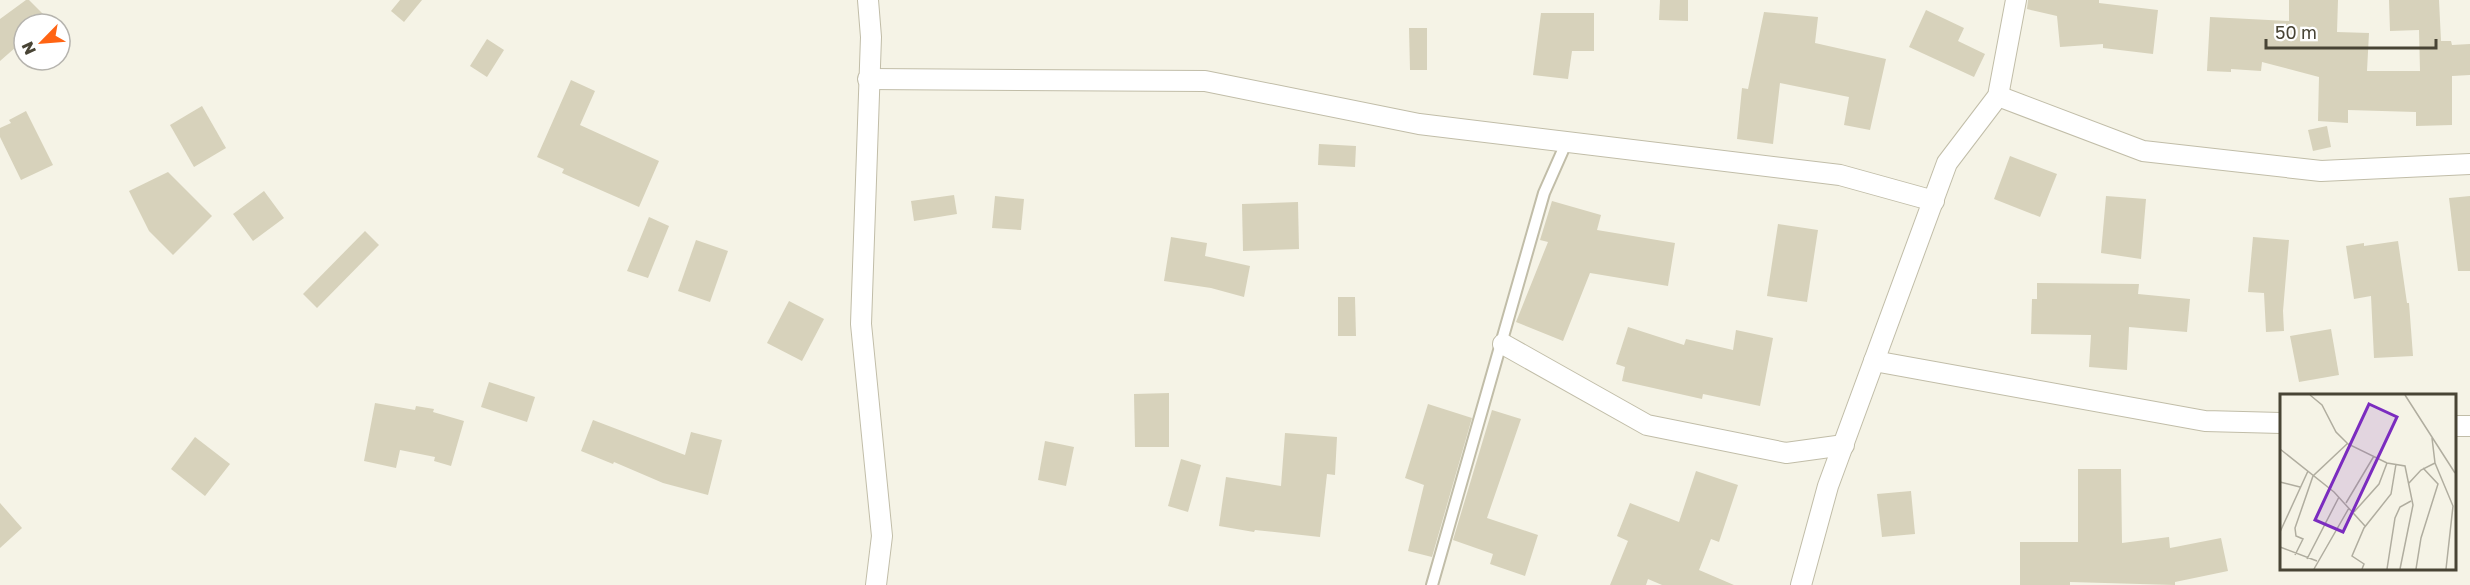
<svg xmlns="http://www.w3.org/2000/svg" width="2470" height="585" font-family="'Golos Text',sans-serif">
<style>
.building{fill:#d7d2bb}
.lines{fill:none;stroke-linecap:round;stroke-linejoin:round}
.service-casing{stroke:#c1bda8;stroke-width:14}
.minor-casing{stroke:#c1bda8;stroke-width:22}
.service{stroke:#fff;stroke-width:10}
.minor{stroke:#fff;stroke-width:20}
.inset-road{fill:none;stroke:#b0ad9f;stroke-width:1.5}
.view{fill:#7b2cbf;fill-opacity:0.15;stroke:#7b2cbf;stroke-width:3}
.inset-edge{fill:none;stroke:#484435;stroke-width:3}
</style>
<rect width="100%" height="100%" fill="#f5f3e6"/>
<g class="building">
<path d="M 26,0 L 29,0 L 53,24 L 24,24 L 24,40 L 0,61 L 0,19 Z"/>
<path d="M 400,0 L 422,0 L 404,22 L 391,11 Z"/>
<path d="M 1660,0 L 1688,0 L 1688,21 L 1659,20 Z"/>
<path d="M 2028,0 L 2099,0 L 2099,3 L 2158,10 L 2153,54 L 2103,48 L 2103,44 L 2060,47 L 2057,16 L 2027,9 Z"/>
<path d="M 2289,0 L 2338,0 L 2337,32 L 2369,33 L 2367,71 L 2420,71 L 2419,30 L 2390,31 L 2389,0 L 2439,0 L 2441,41 L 2451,41 L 2452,45 L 2470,44 L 2470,75 L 2452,76 L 2452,125 L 2416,126 L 2416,112 L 2348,110 L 2348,123 L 2318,121 L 2319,77 L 2262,62 L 2261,71 L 2231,69 L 2231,72 L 2207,71 L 2210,17 L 2289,21 Z"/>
<path d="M 1926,10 L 1964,28 L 1958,41 L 1985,54 L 1974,77 L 1909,47 Z"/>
<path d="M 1764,12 L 1818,17 L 1815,43 L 1886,59 L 1870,130 L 1844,125 L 1849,97 L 1780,83 L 1773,144 L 1737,139 L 1742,88 L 1748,89 Z"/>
<path d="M 1541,13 L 1594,13 L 1594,51 L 1572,51 L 1568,79 L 1533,75 Z"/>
<path d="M 1409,28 L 1427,28 L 1427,70 L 1410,70 Z"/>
<path d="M 487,39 L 504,50 L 487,77 L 470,66 Z"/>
<path d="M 571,80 L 595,91 L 580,125 L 659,161 L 639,207 L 562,173 L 564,169 L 537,157 Z"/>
<path d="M 202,106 L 226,148 L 194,167 L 170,125 Z"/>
<path d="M 26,111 L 53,165 L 21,180 L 0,137 L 0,128 L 11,123 L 9,120 Z"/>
<path d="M 2327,126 L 2331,147 L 2313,151 L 2308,130 Z"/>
<path d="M 1319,144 L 1356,146 L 1355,167 L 1318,165 Z"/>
<path d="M 2010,156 L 2057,174 L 2040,217 L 1994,199 Z"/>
<path d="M 168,172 L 212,216 L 173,255 L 149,231 L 129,191 Z"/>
<path d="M 264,191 L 284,218 L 253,241 L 233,214 Z"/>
<path d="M 954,195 L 957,214 L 914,221 L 911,201 Z"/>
<path d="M 995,196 L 1024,199 L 1021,230 L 992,228 Z"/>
<path d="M 2106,196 L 2146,199 L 2141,259 L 2101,253 Z"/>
<path d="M 2470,196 L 2470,271 L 2458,271 L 2449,198 Z"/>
<path d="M 1552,201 L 1601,215 L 1597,230 L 1675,243 L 1668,286 L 1590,273 L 1563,341 L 1516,322 L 1548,242 L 1540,240 Z"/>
<path d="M 1298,202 L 1299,249 L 1243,251 L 1242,204 Z"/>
<path d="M 649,217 L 669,226 L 648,278 L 627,271 Z"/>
<path d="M 1778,224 L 1818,230 L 1807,302 L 1767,296 Z"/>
<path d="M 365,231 L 379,245 L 317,308 L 303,294 Z"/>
<path d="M 1171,237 L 1207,243 L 1205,256 L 1250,266 L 1244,297 L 1211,288 L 1164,281 Z"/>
<path d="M 2253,237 L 2289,240 L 2283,311 L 2284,331 L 2266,332 L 2264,293 L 2248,292 Z"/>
<path d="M 696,240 L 728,251 L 710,302 L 678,291 Z"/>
<path d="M 2398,241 L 2407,303 L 2409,303 L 2413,356 L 2374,358 L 2371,296 L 2354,299 L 2346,246 L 2364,243 L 2364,246 Z"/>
<path d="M 2037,283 L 2139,284 L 2138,294 L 2190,299 L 2187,332 L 2129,327 L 2127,370 L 2089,367 L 2091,335 L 2031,334 L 2032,299 L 2037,299 Z"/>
<path d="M 1338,297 L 1355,297 L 1356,336 L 1338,336 Z"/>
<path d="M 789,301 L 824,319 L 802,361 L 767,343 Z"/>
<path d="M 1628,327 L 1684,345 L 1686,339 L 1733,350 L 1736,330 L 1773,338 L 1760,406 L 1703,394 L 1702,399 L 1622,381 L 1625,367 L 1616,364 Z"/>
<path d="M 2331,329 L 2339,375 L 2299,382 L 2290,336 Z"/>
<path d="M 489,382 L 535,397 L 527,422 L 481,407 Z"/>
<path d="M 1169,393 L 1169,447 L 1135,447 L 1134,394 Z"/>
<path d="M 375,403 L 415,410 L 416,406 L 434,409 L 433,412 L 464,421 L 451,466 L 434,461 L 435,457 L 400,450 L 396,468 L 364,461 Z"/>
<path d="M 1428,404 L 1472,418 L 1432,557 L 1408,551 L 1424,485 L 1405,478 Z"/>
<path d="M 1492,410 L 1521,419 L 1487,518 L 1538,535 L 1525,576 L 1490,564 L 1493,554 L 1453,540 Z"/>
<path d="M 593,420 L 685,455 L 691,432 L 722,440 L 708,495 L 663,483 L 614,462 L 613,464 L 581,451 Z"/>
<path d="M 1285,433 L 1337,437 L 1335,475 L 1327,474 L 1320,537 L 1255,530 L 1254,532 L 1219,526 L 1226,477 L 1281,486 Z"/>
<path d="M 195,437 L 230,464 L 205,496 L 171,469 Z"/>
<path d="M 1045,441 L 1074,447 L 1066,486 L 1038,480 Z"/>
<path d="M 1181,459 L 1201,465 L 1188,512 L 1168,506 Z"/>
<path d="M 2078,469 L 2121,469 L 2122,543 L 2169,537 L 2170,548 L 2221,538 L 2228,571 L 2175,582 L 2175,585 L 2070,582 L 2070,585 L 2020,585 L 2020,542 L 2078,542 Z"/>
<path d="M 1696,471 L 1738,485 L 1719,542 L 1711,539 L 1699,570 L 1734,585 L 1662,585 L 1648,579 L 1646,585 L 1610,585 L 1628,541 L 1617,536 L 1630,503 L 1679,522 Z"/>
<path d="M 1911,491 L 1915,534 L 1882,537 L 1877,494 Z"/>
<path d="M 0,503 L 22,528 L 0,548 Z"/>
</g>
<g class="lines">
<g class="service-casing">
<path id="service" d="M 1432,585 L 1544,193 L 1567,141"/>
</g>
<g class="minor-casing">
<g id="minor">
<path d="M 868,0 L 871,37 L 861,324 L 882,536 L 876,585"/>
<path d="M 868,79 L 1205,81 L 1419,124 L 1840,175 L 1934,201"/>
<path d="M 1998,96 L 2143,151 L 2321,171 L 2470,164"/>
<path d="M 1503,344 L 1647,425 L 1786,453 L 1844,445"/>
<path d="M 1874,361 L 2205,421 L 2281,423"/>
<path d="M 2454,426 L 2470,426"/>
<path d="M 1801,585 L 1828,486 L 1947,163 L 1998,96 L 2016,0"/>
</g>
</g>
<use href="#service" class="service"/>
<use href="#minor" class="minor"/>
</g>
<g transform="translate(2280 394)">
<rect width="176" height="176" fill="#f5f3e6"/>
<path class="inset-road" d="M 30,1 L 42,11 L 56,38 L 68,50 L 107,69 L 125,72 L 133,111 L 120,175M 125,1 L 175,79M 0,55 L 54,98 L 85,132M 155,69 L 173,112 L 166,175M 0,88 L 20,93M 129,89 L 141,76 L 155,69 L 152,44M 66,109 L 94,62M 74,118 L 99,90 L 107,69M 0,138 L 28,77M 0,153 L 37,167M 15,161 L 23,145 L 16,142 L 15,134 L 33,82 L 68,49M 27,165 L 59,103M 34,175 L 69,114M 82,175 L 84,170 L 72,162 L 84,134 L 111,100 L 116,70M 107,175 L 115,124 L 120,113 L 131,107M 136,175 L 141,144 L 158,90 L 143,74"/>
<path class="view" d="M 89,10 L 117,23 L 63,138 L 35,126 Z"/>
<rect width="176" height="176" class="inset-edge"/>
</g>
<g transform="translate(42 42) rotate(245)"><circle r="28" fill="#ffffff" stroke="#b6b4ae" stroke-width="1.5"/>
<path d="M0-4.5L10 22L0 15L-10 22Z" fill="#ff6413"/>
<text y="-9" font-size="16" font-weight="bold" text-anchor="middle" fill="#484435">N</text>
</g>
<path d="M2266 39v9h170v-9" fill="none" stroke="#484435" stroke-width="3"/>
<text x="2275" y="39" font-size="18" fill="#484435" stroke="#ffffff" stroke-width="4.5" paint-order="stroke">50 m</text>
</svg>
